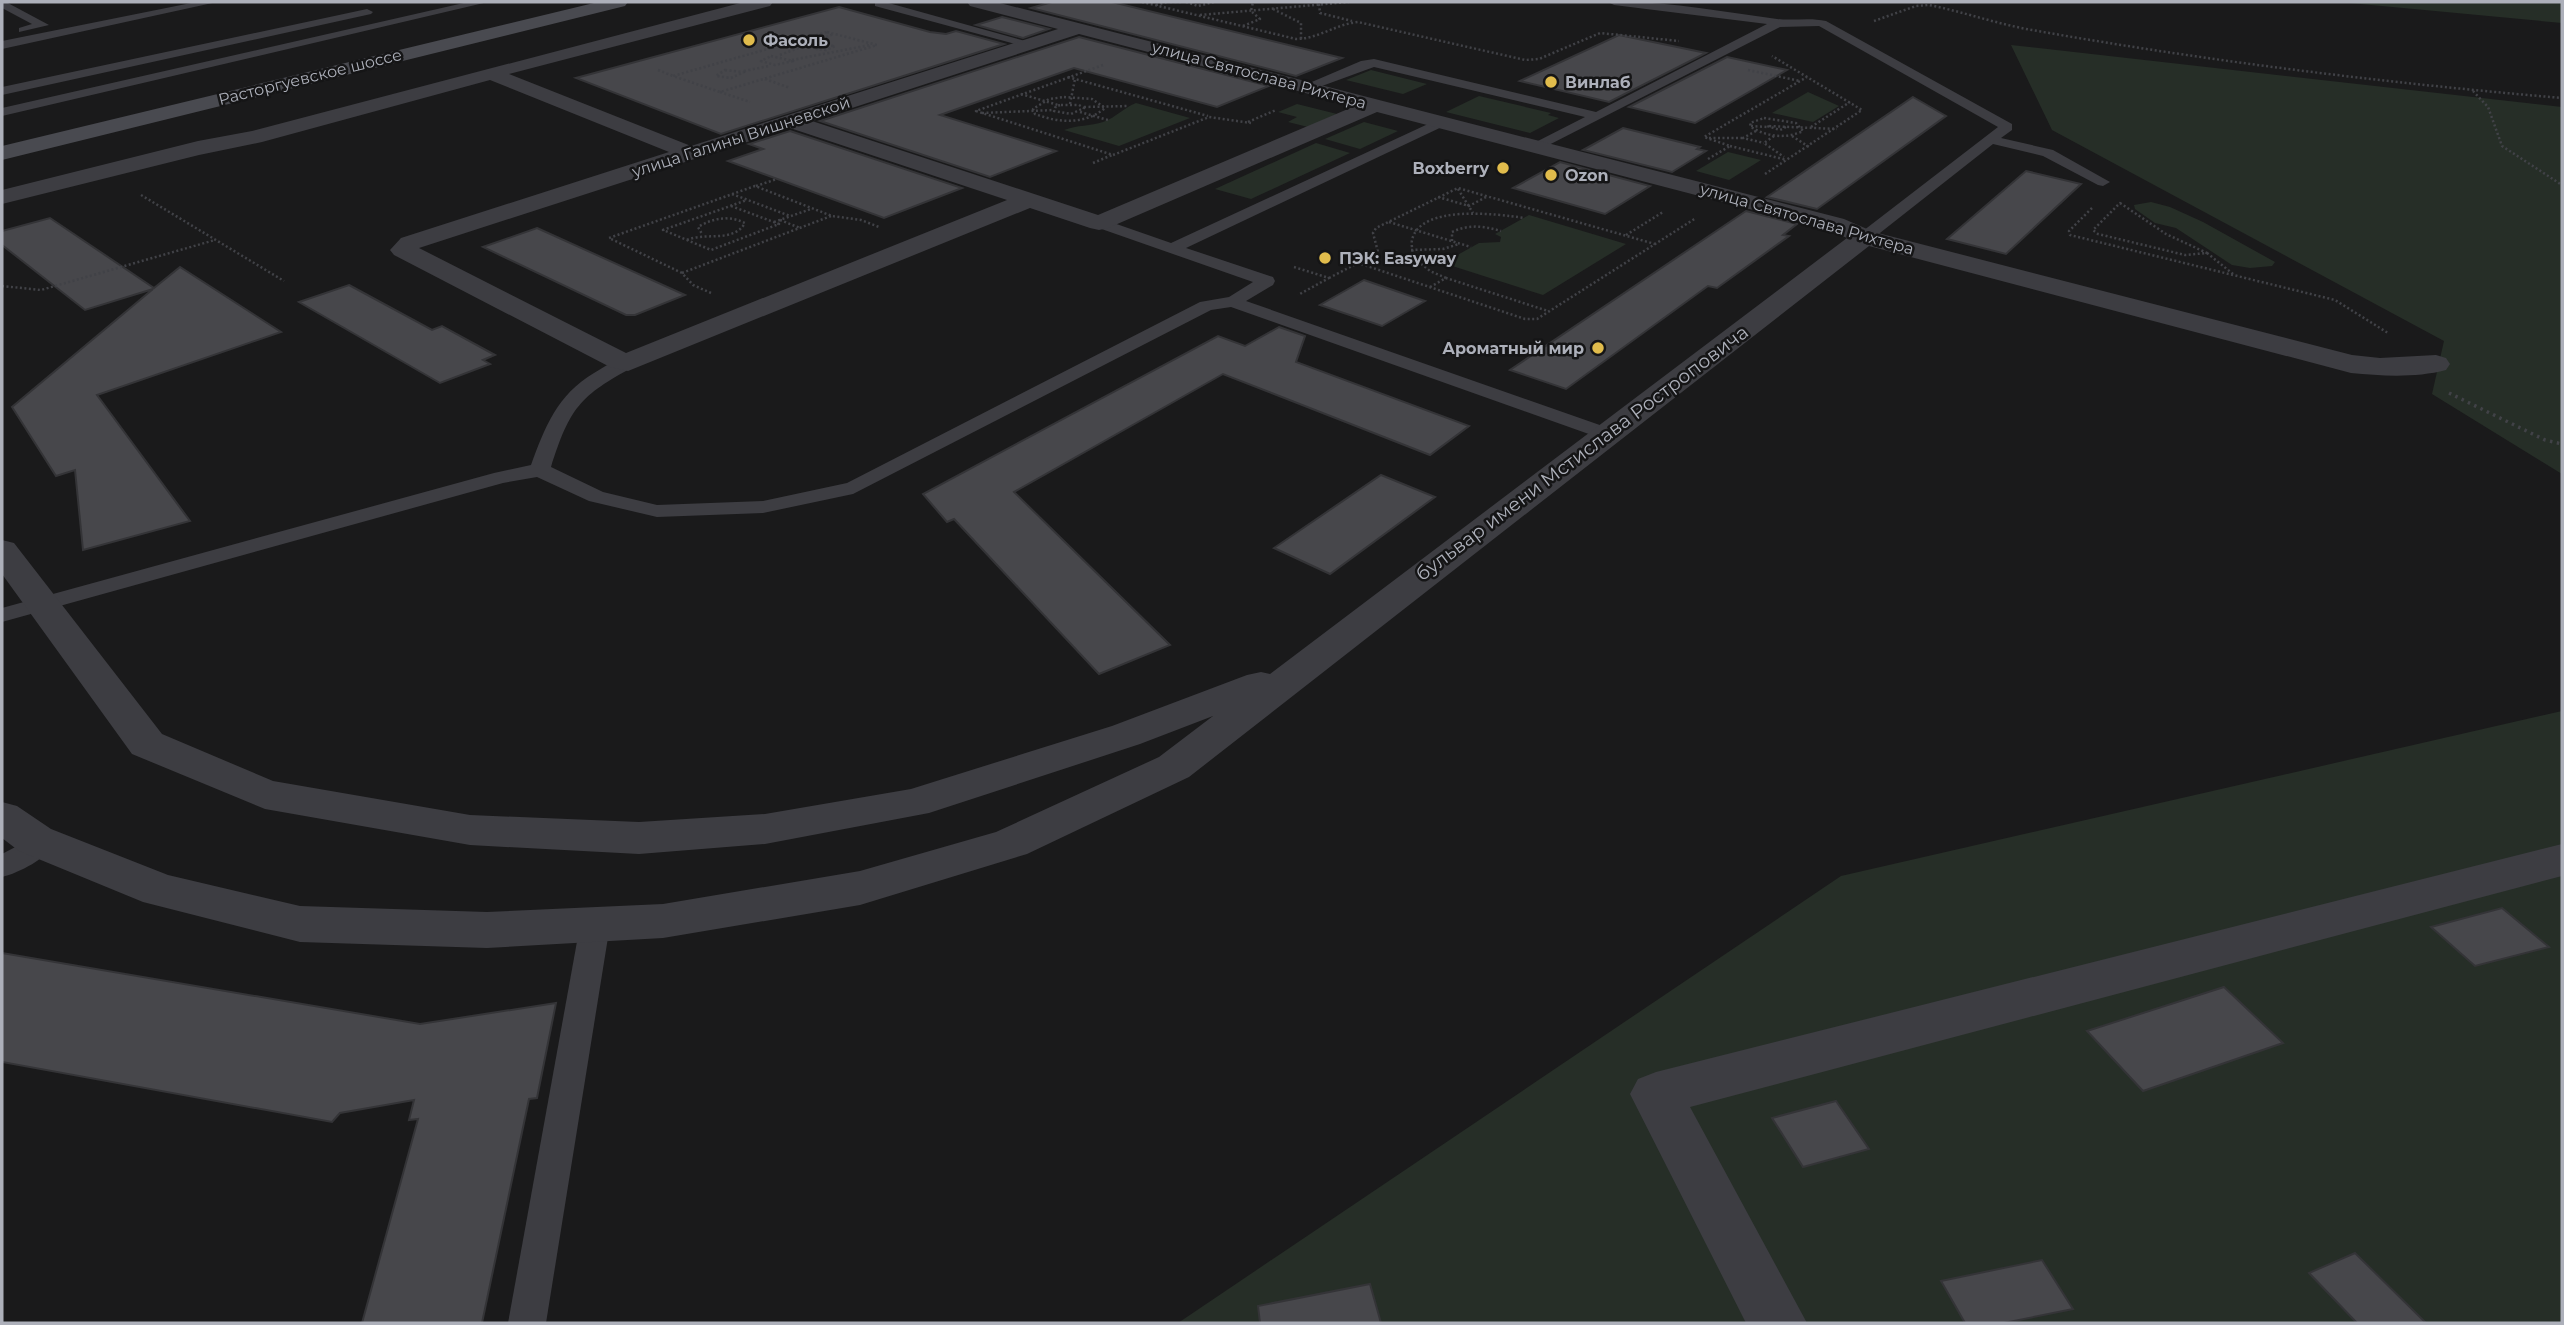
<svg xmlns="http://www.w3.org/2000/svg" width="2564" height="1325" font-family="Montserrat,sans-serif">
<style>
.green{fill:#262e27}
.building{fill:#47474b;stroke:#343437;stroke-width:2}
.lines{fill:none;stroke-linecap:round;stroke-linejoin:round}
.path-far1{stroke:#414247;stroke-width:2.5;stroke-dasharray:2 2.5;stroke-linecap:butt}
.path{stroke:#414247;stroke-width:3.5;stroke-dasharray:2.5 4.5;stroke-linecap:butt}
.lane{fill:#3d3d42;fill-rule:evenodd}
.street{fill:#3d3d42;fill-rule:evenodd}
.secondary{fill:#494a50;fill-rule:evenodd}
.poi-dot{fill:#e1bc4c;stroke:#151516;stroke-width:2.5}
.labels{text-anchor:middle;dominant-baseline:central;stroke-width:5;stroke-linejoin:round;paint-order:stroke}
.far-poi-label{font-size:16px;font-weight:bold;fill:#adb0ba;stroke:#151516;text-anchor:start}
.far-street-label{font-size:16px;fill:#adb0ba;stroke:#151516}
.street-label{font-size:19px;fill:#adb0ba;stroke:#151516}
</style>
<rect width="100%" height="100%" fill="#1a1a1b"/>
<g class="green">
<path d="M 2339,2 L 2562,2 L 2562,23 Z"/>
<path d="M 2011,45 L 2562,107 L 2562,474 L 2432,394 L 2444,341 L 2052,130 Z"/>
<path d="M 1371,70 L 1427,84 L 1403,94 L 1346,80 Z"/>
<path d="M 1808,92 L 1839,106 L 1813,122 L 1772,113 Z"/>
<path d="M 1479,96 L 1551,113 L 1548,115 L 1559,118 L 1530,133 L 1446,112 Z"/>
<path d="M 1136,103 L 1190,118 L 1119,146 L 1064,130 C 1077,125 1091,126 1103,122 C 1117,117 1123,108 1136,103 Z"/>
<path d="M 1297,104 L 1337,114 L 1308,127 L 1288,122 L 1297,117 L 1278,112 Z"/>
<path d="M 1364,122 L 1398,131 L 1360,149 L 1325,139 Z"/>
<path d="M 1316,143 L 1350,153 L 1251,199 L 1215,189 Z"/>
<path d="M 1728,152 L 1761,160 L 1729,180 L 1696,171 Z"/>
<path d="M 2151,202 L 2170,207 L 2203,222 L 2275,262 L 2272,266 L 2250,268 L 2232,265 L 2176,228 L 2155,223 L 2135,209 L 2134,205 Z"/>
<path d="M 1529,215 L 1626,244 L 1543,295 L 1443,263 L 1479,243 L 1500,242 L 1501,237 L 1495,234 Z"/>
<path d="M 2562,711 L 2562,1323 L 1178,1323 L 1841,876 Z"/>
</g>
<g class="building">
<path d="M 1052,2 L 1112,2 L 1342,58 L 1296,76 L 1031,8 Z"/>
<path d="M 839,7 L 930,32 L 946,34 L 956,31 L 1004,44 L 721,134 L 576,78 Z"/>
<path d="M 1002,17 L 1049,29 L 1023,38 L 976,25 Z"/>
<path d="M 1619,35 L 1706,53 L 1609,102 L 1520,81 Z"/>
<path d="M 1079,37 L 1269,86 L 1217,107 L 1074,68 L 940,115 L 1056,151 L 990,177 L 820,121 Z"/>
<path d="M 1727,57 L 1787,70 L 1695,123 L 1629,107 Z"/>
<path d="M 1913,97 L 1946,116 L 1817,209 L 1767,197 Z"/>
<path d="M 1623,128 L 1700,147 L 1697,149 L 1706,151 L 1672,172 L 1583,150 Z"/>
<path d="M 790,131 L 962,188 L 884,218 L 728,161 L 763,149 L 749,144 Z"/>
<path d="M 1560,162 L 1650,186 L 1605,214 L 1513,188 Z"/>
<path d="M 2026,171 L 2081,184 L 2006,254 L 1947,239 Z"/>
<path d="M 1746,211 L 1797,224 L 1783,235 L 1789,236 L 1717,288 L 1708,286 L 1566,389 L 1510,370 Z"/>
<path d="M 50,218 L 154,288 L 180,267 L 281,332 L 97,395 L 190,521 L 83,550 L 75,470 L 56,476 L 12,407 L 153,289 L 85,310 L 2,245 L 2,231 Z"/>
<path d="M 537,228 L 685,295 L 635,315 L 626,315 L 483,247 Z"/>
<path d="M 1364,280 L 1425,301 L 1382,326 L 1320,305 Z"/>
<path d="M 349,285 L 432,330 L 442,326 L 495,355 L 483,360 L 490,364 L 440,383 L 299,302 Z"/>
<path d="M 1279,327 L 1305,336 L 1296,362 L 1469,426 L 1430,455 L 1223,374 L 1014,492 L 1170,645 L 1099,674 L 954,519 L 947,522 L 923,494 L 1218,336 L 1245,346 Z"/>
<path d="M 1381,475 L 1435,497 L 1330,574 L 1274,548 Z"/>
<path d="M 2502,908 L 2549,947 L 2475,966 L 2431,927 Z"/>
<path d="M 2,953 L 420,1024 L 556,1003 L 537,1098 L 529,1099 L 482,1323 L 362,1323 L 418,1119 L 409,1120 L 414,1100 L 340,1113 L 332,1122 L 2,1062 Z"/>
<path d="M 2224,987 L 2283,1043 L 2143,1091 L 2087,1031 Z"/>
<path d="M 1836,1101 L 1869,1149 L 1803,1167 L 1772,1118 Z"/>
<path d="M 2355,1253 L 2426,1323 L 2357,1323 L 2309,1273 Z"/>
<path d="M 2042,1260 L 2073,1309 L 2004,1323 L 1965,1323 L 1941,1281 Z"/>
<path d="M 1370,1284 L 1381,1323 L 1260,1323 L 1258,1306 Z"/>
</g>
<g class="lines">
<g class="path-far1">
<path d="M 1142,2 L 1296,39 C 1318,39 1336,24 1358,22 L 1525,60 L 1539,59 L 1600,33 L 1679,41"/>
<path d="M 1170,2 L 1181,2"/>
<path d="M 1186,2 L 1198,6 L 1214,2"/>
<path d="M 1319,4 L 1320,13 L 1352,21"/>
<path d="M 1156,5 L 1167,2"/>
<path d="M 1273,9 L 1301,23 L 1301,40"/>
<path d="M 1200,15 L 1349,2"/>
<path d="M 1874,21 L 1916,6 L 1929,5 C 1964,12 1997,24 2032,30 C 2207,61 2385,83 2562,98"/>
<path d="M 1243,26 L 1260,19 L 1251,11 L 1253,2"/>
<path d="M 827,32 L 877,45 L 720,92 L 673,76 Z"/>
<path d="M 816,50 L 819,45 L 835,46 L 826,50 L 817,49"/>
<path d="M 780,55 L 834,34"/>
<path d="M 771,56 L 793,61 L 775,65 L 761,61 Z"/>
<path d="M 792,60 L 870,45"/>
<path d="M 1103,65 L 976,111 L 1113,155 L 1209,117 L 1251,123"/>
<path d="M 658,70 L 673,76"/>
<path d="M 725,70 L 744,72 L 731,78 L 716,76 Z"/>
<path d="M 1748,70 L 1800,81"/>
<path d="M 744,71 L 769,66"/>
<path d="M 1068,77 L 1208,116"/>
<path d="M 765,79 L 790,88"/>
<path d="M 2473,91 L 2488,107 L 2502,146 L 2562,185"/>
<path d="M 720,92 L 750,102"/>
<path d="M 1021,94 L 1058,105"/>
<path d="M 1064,97 L 1092,99 L 1105,108 C 1085,125 1058,123 1035,114 L 1033,109 L 1049,99 Z"/>
<path d="M 1070,104 L 1075,79"/>
<path d="M 1061,105 L 1079,105 L 1084,108 L 1071,114 L 1054,111 L 1056,106 Z"/>
<path d="M 1084,107 L 1128,106"/>
<path d="M 1080,112 L 1108,120"/>
<path d="M 982,113 L 1054,110"/>
<path d="M 1764,118 L 1796,123 L 1803,131 C 1786,139 1767,137 1751,127 L 1750,123 Z"/>
<path d="M 1248,122 L 1276,110"/>
<path d="M 1751,126 L 1768,127"/>
<path d="M 1786,127 L 1780,130 L 1767,126 L 1837,129"/>
<path d="M 1811,127 L 1850,102"/>
<path d="M 1756,131 L 1743,138 L 1764,143"/>
<path d="M 1774,136 L 1764,143 L 1784,157"/>
<path d="M 1792,136 L 1809,147"/>
<path d="M 1709,138 L 1743,138"/>
<path d="M 1730,146 L 1787,160"/>
<path d="M 1708,159 L 1730,146 L 1704,137 L 1807,77"/>
<path d="M 1093,163 L 1112,155"/>
<path d="M 1765,174 L 1862,110 L 1772,56"/>
<path d="M 756,186 L 777,179"/>
<path d="M 1458,189 L 1473,213"/>
<path d="M 732,194 L 790,216"/>
<path d="M 141,195 L 284,281"/>
<path d="M 1438,197 L 1469,206 L 1488,196"/>
<path d="M 2120,203 L 2166,234 L 2207,253 L 2185,255 L 2098,234 L 2093,230 Z"/>
<path d="M 731,206 L 779,224 L 711,250 L 663,230 L 747,200"/>
<path d="M 2092,208 L 2069,231 L 2070,235 L 2335,300 L 2388,333"/>
<path d="M 780,220 L 800,228"/>
<path d="M 774,222 L 811,209"/>
<path d="M 1389,222 L 1471,247"/>
<path d="M 1626,235 L 1663,212"/>
<path d="M 687,240 C 705,232 734,243 745,223 C 729,215 713,218 698,227 L 702,234"/>
<path d="M 1452,241 L 1452,232 C 1469,224 1484,226 1501,231"/>
<path d="M 1411,250 L 1443,249 L 1459,244"/>
<path d="M 2207,253 L 2233,274"/>
<path d="M 1359,263 L 1378,252 L 1373,233 L 1376,228 L 1458,188 L 1655,244"/>
<path d="M 1294,267 L 1329,278 L 1298,295"/>
<path d="M 682,273 L 831,216"/>
<path d="M 1329,278 L 1358,263 L 1525,319 L 1537,319 L 1696,218"/>
<path d="M 1446,278 L 1430,271 L 1413,257 C 1413,252 1411,245 1412,240 C 1420,204 1498,214 1524,218"/>
<path d="M 2,286 L 41,290 L 215,240"/>
<path d="M 1430,287 L 1446,278 L 1548,311"/>
<path d="M 711,293 L 693,285 L 682,273 L 609,238 L 755,186 L 832,216 L 861,220 L 879,227"/>
</g>
<path class="path" d="M 2449,393 L 2545,440 L 2562,444"/>
<g class="lane">
<path d="M 2,2 L 6,2 L 49,25 L 19,32 L 19,28 L 32,24 L 2,8 Z"/>
<path d="M 196,2 L 217,2 L 2,49 L 2,41 Z"/>
<path d="M 468,2 L 488,2 L 2,116 L 2,108 Z"/>
<path d="M 875,2 L 885,2 L 1036,44 L 1026,47 L 875,6 Z"/>
<path d="M 1608,2 C 1664,0 1722,12 1777,19 C 1794,21 1809,17 1826,21 L 2012,124 L 2012,130 L 2001,138 L 2053,150 L 2110,182 L 2103,186 L 2098,185 L 2043,156 L 1993,144 L 1871,240 L 1859,240 L 1857,237 L 1859,234 L 1998,127 L 1819,26 L 1780,27 L 1537,151 L 1530,147 L 1532,144 L 1585,117 L 1374,67 L 1311,90 L 1306,91 L 1300,87 L 1361,61 L 1374,59 L 1596,112 L 1767,24 L 1614,5 Z"/>
<path d="M 367,9 L 373,12 L 371,14 L 2,95 L 2,87 Z"/>
<path d="M 1441,118 L 1448,122 L 1446,125 L 1186,248 L 1273,277 L 1275,281 L 1273,285 L 1246,301 L 1614,430 L 1617,434 L 1614,438 L 1600,438 L 1231,307 L 1211,310 L 853,494 L 763,513 L 657,517 L 589,501 L 537,477 L 503,483 L 2,622 L 2,608 L 494,473 L 531,465 C 545,427 557,395 594,373 C 604,367 616,359 628,356 L 637,362 L 635,366 C 579,396 570,408 551,467 L 603,492 L 657,505 L 763,501 L 847,483 L 1200,302 L 1229,297 L 1253,282 L 1093,226 L 1091,223 L 1093,220 L 1105,220 L 1171,243 Z"/>
<path d="M 42,833 L 52,836 L 56,843 C 47,858 19,873 2,877 L 2,854 Z"/>
<path d="M 595,914 L 606,917 L 610,925 L 546,1323 L 508,1323 L 580,925 L 584,917 Z"/>
</g>
<g class="street">
<path d="M 744,2 L 773,2 L 770,6 L 509,74 L 691,146 L 1058,29 L 970,6 L 967,2 L 996,2 L 1844,219 L 1874,232 L 2352,355 L 2380,358 L 2436,355 L 2446,358 L 2450,364 L 2446,370 C 2416,378 2382,376 2351,373 L 1869,246 L 1189,777 L 1027,854 L 860,905 L 663,938 L 487,948 L 300,942 L 143,902 L 19,851 L 2,838 L 2,802 L 17,806 L 51,829 L 168,875 L 300,906 L 487,912 L 663,904 L 860,871 L 996,832 L 1159,757 L 1213,716 L 1140,744 L 929,813 L 765,844 L 639,854 L 470,845 L 265,809 L 132,754 L 2,574 L 2,540 L 14,543 L 162,734 L 273,781 L 470,815 L 639,822 L 765,814 L 911,789 L 1112,726 L 1247,675 L 1261,672 L 1270,674 L 1847,238 L 1826,229 L 1377,112 L 1108,228 L 1099,230 L 1090,228 L 1030,208 L 628,371 L 610,367 L 394,255 L 390,250 L 401,238 L 669,152 L 490,80 L 262,142 L 199,155 L 2,204 L 2,190 L 198,141 L 252,131 ZM 1079,34 L 1355,106 L 1098,215 L 812,121 ZM 790,128 L 1007,200 L 626,353 L 419,248 Z"/>
<path d="M 2562,844 L 2562,876 L 1690,1107 L 1807,1323 L 1746,1323 L 1630,1094 L 1638,1079 L 1656,1072 Z"/>
</g>
<path class="secondary" d="M 598,2 L 628,2 L 625,6 L 2,160 L 2,146 Z"/>
</g>
<g class="poi-dot">
<circle cx="749" cy="40" r="7"/>
<circle cx="1551" cy="82" r="7"/>
<circle cx="1503" cy="168" r="7"/>
<circle cx="1551" cy="175" r="7"/>
<circle cx="1325" cy="258" r="7"/>
<circle cx="1598" cy="348" r="7"/>
</g>
<g class="labels">
<g class="far-poi-label">
<text x="763" y="40">Фасоль</text>
<text x="1565" y="82">Винлаб</text>
<text x="1489" y="168" text-anchor="end">Boxberry</text>
<text x="1565" y="175">Ozon</text>
<text x="1339" y="258">ПЭК: Easyway</text>
<text x="1584" y="348" text-anchor="end">Ароматный мир</text>
</g>
<g class="far-street-label">
<text transform="translate(1259 75) rotate(15)">улица Святослава Рихтера</text>
<text transform="translate(310 77) rotate(-14)">Расторгуевское шоссе</text>
<text transform="translate(741 137) rotate(-18)">улица Галины Вишневской</text>
<text transform="translate(1807 219) rotate(16)">улица Святослава Рихтера</text>
</g>
<g class="street-label">
<text transform="translate(1582 453) rotate(-37)">бульвар имени Мстислава Ростроповича</text>
</g>
</g>
<rect width="2564" height="1325" fill="none" stroke="#adb0ba" stroke-width="7"/>
</svg>
